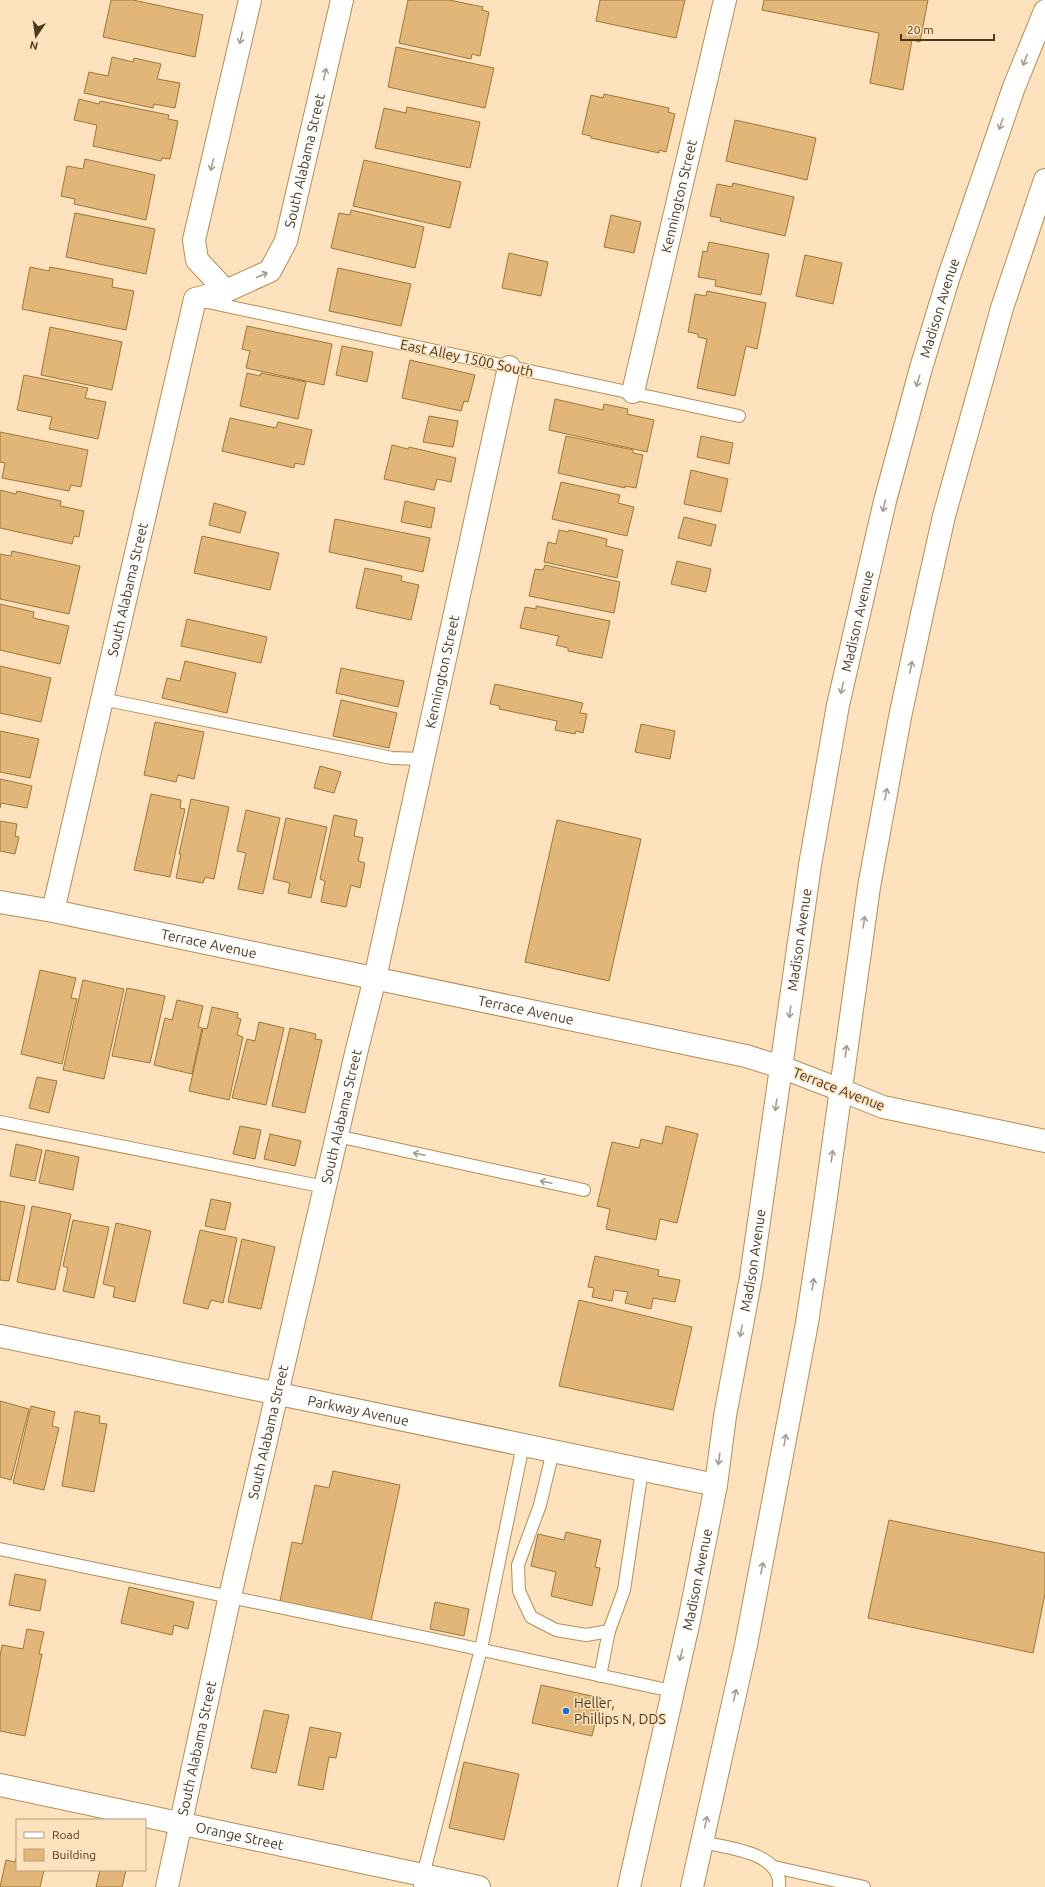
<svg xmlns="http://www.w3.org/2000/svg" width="1045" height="1887" font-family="Ubuntu,sans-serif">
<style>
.building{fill:#e1b678;stroke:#9e7638}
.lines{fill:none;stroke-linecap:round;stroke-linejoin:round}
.lane-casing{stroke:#b78d50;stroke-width:14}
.street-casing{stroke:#b78d50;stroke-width:24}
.secondary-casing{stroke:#b78d50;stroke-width:24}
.primary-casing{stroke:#b78d50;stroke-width:24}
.lane{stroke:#fff;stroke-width:12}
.street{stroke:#fff;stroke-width:22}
.secondary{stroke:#fff;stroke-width:22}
.primary{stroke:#fff;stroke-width:22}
.oneway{stroke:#a59c8f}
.poi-dot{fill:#0f71d9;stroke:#fde2bd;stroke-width:1.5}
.labels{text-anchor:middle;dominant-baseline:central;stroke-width:3;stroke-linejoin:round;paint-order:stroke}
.street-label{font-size:14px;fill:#4b391f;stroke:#fde2bd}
.poi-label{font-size:14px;fill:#4b391f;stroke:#fde2bd;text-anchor:start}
</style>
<rect width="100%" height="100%" fill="#fde2bd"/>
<g class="building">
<path d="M 111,0 L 133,0 L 203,15 L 195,57 L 103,37 Z"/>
<path d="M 408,0 L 449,0 L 483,7 L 482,10 L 489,12 L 480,56 L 472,54 L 471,59 L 399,43 Z"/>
<path d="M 600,0 L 685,0 L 676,38 L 596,21 Z"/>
<path d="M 764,0 L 928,0 L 920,42 L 912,40 L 903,90 L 870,83 L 879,33 L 762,10 Z"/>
<path d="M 396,47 L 494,68 L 485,108 L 388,87 Z"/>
<path d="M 112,57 L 133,62 L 134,58 L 161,64 L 157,79 L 180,83 L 175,108 L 154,104 L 153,108 L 84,93 L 89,72 L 108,76 Z"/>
<path d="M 604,94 L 669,108 L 668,112 L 675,114 L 666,152 L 659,150 L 659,153 L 591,138 L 591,136 L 582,134 L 591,95 L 603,98 Z"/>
<path d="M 79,99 L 99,104 L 100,101 L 169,115 L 168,119 L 178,121 L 170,159 L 162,158 L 161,161 L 93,146 L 97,125 L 74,120 Z"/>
<path d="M 407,107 L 480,122 L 470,168 L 375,148 L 384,108 L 406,113 Z"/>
<path d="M 735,120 L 816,138 L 807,180 L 726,161 Z"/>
<path d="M 85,159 L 155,175 L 146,220 L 74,204 L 75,199 L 61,196 L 67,166 L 83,169 Z"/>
<path d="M 364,160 L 461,182 L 450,228 L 353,206 Z"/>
<path d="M 733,183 L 794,197 L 785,236 L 720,221 L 721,218 L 710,216 L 717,184 L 732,187 Z"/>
<path d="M 351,210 L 424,227 L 415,268 L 331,248 L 339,213 L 350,215 Z"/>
<path d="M 75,213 L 155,229 L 146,274 L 66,257 Z"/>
<path d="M 611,215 L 641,222 L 634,253 L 604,247 Z"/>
<path d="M 709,242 L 769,254 L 761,295 L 715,286 L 716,280 L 698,277 L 703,251 L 707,252 Z"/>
<path d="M 509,253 L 548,262 L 541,296 L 502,288 Z"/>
<path d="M 805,255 L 842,263 L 833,304 L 796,296 Z"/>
<path d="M 30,267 L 49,271 L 50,267 L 113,279 L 112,287 L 134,291 L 126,330 L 22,309 Z"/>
<path d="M 338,268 L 411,284 L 401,326 L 329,311 Z"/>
<path d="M 707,291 L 766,303 L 757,349 L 746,346 L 735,396 L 697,388 L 707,339 L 698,337 L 698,334 L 688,332 L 695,294 L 706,296 Z"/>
<path d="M 247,326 L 332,344 L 324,385 L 246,368 L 250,351 L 242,349 Z"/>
<path d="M 50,327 L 122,342 L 112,390 L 41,375 Z"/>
<path d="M 342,346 L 373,352 L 367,382 L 336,375 Z"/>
<path d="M 410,360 L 475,375 L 468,402 L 464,401 L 461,411 L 402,398 Z"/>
<path d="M 247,373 L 260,376 L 261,373 L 306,382 L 298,419 L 240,406 Z"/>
<path d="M 24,375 L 88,388 L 85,398 L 106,402 L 98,439 L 49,429 L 52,417 L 17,410 Z"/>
<path d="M 555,399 L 603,410 L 604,404 L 628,409 L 627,414 L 654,420 L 647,452 L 549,430 Z"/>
<path d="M 429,416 L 458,421 L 453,447 L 423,442 Z"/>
<path d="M 230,418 L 276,428 L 278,422 L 312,430 L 304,465 L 295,463 L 294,468 L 222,451 Z"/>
<path d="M 0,432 L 88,450 L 81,487 L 71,485 L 69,491 L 2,478 L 5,463 L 0,462 Z"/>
<path d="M 566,436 L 633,450 L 633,453 L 643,455 L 636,488 L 625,486 L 625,488 L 558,473 Z"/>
<path d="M 701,436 L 733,443 L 729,464 L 697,457 Z"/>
<path d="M 392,445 L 408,449 L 409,447 L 456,458 L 451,482 L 437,479 L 434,490 L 384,479 Z"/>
<path d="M 691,470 L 728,479 L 721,512 L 684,504 Z"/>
<path d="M 561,482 L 620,495 L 618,503 L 634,507 L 627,536 L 552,519 Z"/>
<path d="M 0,490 L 16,494 L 17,491 L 61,501 L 60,506 L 84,511 L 79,537 L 74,536 L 72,544 L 0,528 Z"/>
<path d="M 405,501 L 435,508 L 431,528 L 401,522 Z"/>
<path d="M 214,503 L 246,512 L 240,533 L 209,525 Z"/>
<path d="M 684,517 L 716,525 L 711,546 L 678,538 Z"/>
<path d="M 335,519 L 430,538 L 423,572 L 329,552 Z"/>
<path d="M 559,530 L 568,532 L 569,530 L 607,539 L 606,546 L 623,550 L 617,578 L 544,562 L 548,542 L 556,544 Z"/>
<path d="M 202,536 L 279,553 L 270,590 L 194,573 Z"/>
<path d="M 12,551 L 80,566 L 69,614 L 0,599 L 0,554 L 11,556 Z"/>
<path d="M 677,561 L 711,569 L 706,592 L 671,584 Z"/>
<path d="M 545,565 L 620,582 L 614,613 L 529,596 L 535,569 L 543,570 Z"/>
<path d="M 365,568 L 402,576 L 401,581 L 419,585 L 411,620 L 356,608 Z"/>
<path d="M 0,604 L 34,612 L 33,618 L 69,626 L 60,664 L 0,650 Z"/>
<path d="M 536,606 L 610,621 L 602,658 L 568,651 L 568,648 L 556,645 L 559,636 L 520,628 L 525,607 L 536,609 Z"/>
<path d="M 187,619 L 267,637 L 261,663 L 181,646 Z"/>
<path d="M 185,661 L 236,673 L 227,713 L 162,698 L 167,678 L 180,681 Z"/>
<path d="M 0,666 L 51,678 L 41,722 L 0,713 Z"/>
<path d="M 341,668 L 404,681 L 398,707 L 336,693 Z"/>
<path d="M 495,684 L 583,703 L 580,713 L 587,714 L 583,733 L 576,731 L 575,734 L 555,730 L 557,721 L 499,709 L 500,706 L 490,704 Z"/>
<path d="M 341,700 L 397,713 L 389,748 L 333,736 Z"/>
<path d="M 155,722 L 204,732 L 194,779 L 178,775 L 176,782 L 144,775 Z"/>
<path d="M 641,724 L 675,731 L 670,759 L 635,752 Z"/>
<path d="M 0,731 L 39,739 L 30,778 L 0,772 Z"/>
<path d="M 320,766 L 341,772 L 334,793 L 314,788 Z"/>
<path d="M 0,779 L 32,786 L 27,808 L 1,803 L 0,808 Z"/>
<path d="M 151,794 L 181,800 L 180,808 L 185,809 L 170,877 L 134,870 Z"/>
<path d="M 191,799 L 229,807 L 214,879 L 205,877 L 203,883 L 176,878 L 181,854 L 179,854 Z"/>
<path d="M 246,810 L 280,818 L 263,894 L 238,889 L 246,853 L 237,851 Z"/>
<path d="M 334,815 L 357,820 L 354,836 L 363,838 L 358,861 L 365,863 L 360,888 L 351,885 L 346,907 L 321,902 L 325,881 L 320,879 Z"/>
<path d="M 286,818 L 327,827 L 311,898 L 288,893 L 290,883 L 273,879 Z"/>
<path d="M 557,820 L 641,839 L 609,981 L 525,962 Z"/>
<path d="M 0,821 L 17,824 L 15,836 L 19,837 L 15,854 L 0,851 Z"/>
<path d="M 40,970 L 76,978 L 71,998 L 77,999 L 62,1064 L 21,1054 Z"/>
<path d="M 83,980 L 124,989 L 104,1079 L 63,1070 Z"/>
<path d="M 127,988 L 165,996 L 150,1063 L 112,1056 Z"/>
<path d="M 177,1000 L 203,1006 L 198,1027 L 202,1028 L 192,1074 L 154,1065 L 165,1018 L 172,1020 Z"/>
<path d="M 212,1007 L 238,1013 L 237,1018 L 241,1019 L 237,1035 L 243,1037 L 229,1100 L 189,1091 L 203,1028 L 207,1029 Z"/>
<path d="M 259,1022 L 284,1028 L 266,1105 L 232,1098 L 247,1039 L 255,1041 Z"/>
<path d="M 290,1028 L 316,1034 L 315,1039 L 322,1040 L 305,1113 L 272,1106 Z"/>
<path d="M 37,1077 L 57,1081 L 49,1113 L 29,1108 Z"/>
<path d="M 240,1126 L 261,1130 L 255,1159 L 233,1154 Z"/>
<path d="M 666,1126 L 698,1134 L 677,1223 L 660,1219 L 656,1240 L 606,1229 L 610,1209 L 597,1206 L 612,1142 L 639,1148 L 641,1139 L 662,1144 Z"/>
<path d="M 270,1134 L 301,1141 L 295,1166 L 264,1159 Z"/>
<path d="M 16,1144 L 42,1150 L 35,1181 L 10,1176 Z"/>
<path d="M 46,1150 L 79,1157 L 73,1190 L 39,1183 Z"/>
<path d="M 211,1199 L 231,1203 L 225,1230 L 205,1226 Z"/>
<path d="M 0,1201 L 25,1206 L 9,1281 L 0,1280 Z"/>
<path d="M 32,1206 L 71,1214 L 55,1290 L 17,1282 Z"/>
<path d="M 73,1220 L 109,1227 L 94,1298 L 63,1291 L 68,1268 L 63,1266 Z"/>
<path d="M 116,1223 L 151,1231 L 135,1302 L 113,1297 L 115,1287 L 103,1284 Z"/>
<path d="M 200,1230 L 237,1238 L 223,1303 L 211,1300 L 208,1309 L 183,1303 Z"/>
<path d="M 242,1239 L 275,1247 L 261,1309 L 228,1302 Z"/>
<path d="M 595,1256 L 659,1270 L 658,1276 L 680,1280 L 675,1302 L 653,1298 L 651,1309 L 625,1303 L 628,1292 L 614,1290 L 612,1301 L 592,1297 L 594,1288 L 588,1287 Z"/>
<path d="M 579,1300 L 692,1327 L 673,1410 L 559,1386 Z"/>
<path d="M 0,1401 L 29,1409 L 11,1480 L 0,1477 Z"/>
<path d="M 31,1406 L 55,1412 L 52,1426 L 59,1428 L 44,1490 L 13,1483 Z"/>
<path d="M 75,1411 L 100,1416 L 99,1423 L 107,1424 L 94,1492 L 62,1486 Z"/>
<path d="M 333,1471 L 400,1485 L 371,1621 L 280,1601 L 292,1542 L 302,1544 L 315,1485 L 329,1488 Z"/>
<path d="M 889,1520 L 1045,1553 L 1045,1594 L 1033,1653 L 868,1618 Z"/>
<path d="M 566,1532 L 601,1540 L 595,1567 L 600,1568 L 592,1606 L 551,1596 L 556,1572 L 531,1566 L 538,1534 L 564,1540 Z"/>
<path d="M 15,1574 L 46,1580 L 40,1611 L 9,1605 Z"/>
<path d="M 129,1587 L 194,1602 L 188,1629 L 174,1625 L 172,1635 L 121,1623 Z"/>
<path d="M 435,1602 L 469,1609 L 464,1636 L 430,1629 Z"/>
<path d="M 27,1629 L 44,1632 L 39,1654 L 42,1654 L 25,1736 L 0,1731 L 0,1656 L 2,1645 L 23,1649 Z"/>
<path d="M 541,1685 L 601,1698 L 592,1736 L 532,1723 Z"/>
<path d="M 264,1710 L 289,1715 L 276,1773 L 251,1768 Z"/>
<path d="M 310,1727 L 341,1733 L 336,1758 L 329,1757 L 323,1790 L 298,1785 Z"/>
<path d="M 464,1762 L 519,1774 L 504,1840 L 449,1828 Z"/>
<path d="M 17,1855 L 17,1870 L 44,1870 L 40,1887 L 0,1887 L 6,1860 L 15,1862 Z"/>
<path d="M 100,1870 L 126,1870 L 122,1887 L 96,1887 Z"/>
</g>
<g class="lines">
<g class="lane-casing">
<g id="lane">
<path d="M 203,301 L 739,416"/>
<path d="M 102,699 L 392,758 L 423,759"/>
<path d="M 0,1122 L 325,1187"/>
<path d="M 337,1136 L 584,1190"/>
<path d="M 553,1451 L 540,1505 L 518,1565 L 519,1591 L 531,1617 L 556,1630 L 586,1635 L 609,1631 L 624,1590 L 642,1470"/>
<path d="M 0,1549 L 418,1636 L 672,1691"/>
<path d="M 600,1676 L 609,1631"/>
<path d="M 702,1842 C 726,1848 783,1852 779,1887"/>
<path d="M 774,1867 L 864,1887"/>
<path d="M 420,1887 L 481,1649 L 523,1445"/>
</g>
</g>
<g class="street-casing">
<g id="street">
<path d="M 226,291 L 197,260 L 194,240 L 250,0"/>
<path id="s1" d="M 633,392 L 725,0"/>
<path id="s2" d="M 53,911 L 195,299 L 226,291 L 270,271 L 286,241 L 342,0"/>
<path d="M 841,1090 L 883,1107 L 1045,1141"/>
<path id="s3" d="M 0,1336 L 716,1485"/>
<path id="s4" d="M 0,1785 L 479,1887"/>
<path id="s5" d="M 167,1887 L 227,1609 L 357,1049 L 375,978 L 509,367"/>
</g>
</g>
<g class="secondary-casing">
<g id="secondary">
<path id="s6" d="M 0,902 L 53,911 L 746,1056 L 781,1067 L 841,1090"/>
</g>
</g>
<g class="primary-casing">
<g id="primary">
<path id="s7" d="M 629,1887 L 690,1616 L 716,1485 L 725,1416 L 751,1277 L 810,865 L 838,705 L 885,501 L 921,368 L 948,279 L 1014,87 L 1045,11"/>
<path d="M 692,1887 L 746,1645 L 807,1323 L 825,1204 L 869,887 L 900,717 L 922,614 L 944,516 L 1002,308 L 1045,180"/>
</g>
</g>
<use href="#lane" class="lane"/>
<use href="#street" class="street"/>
<use href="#secondary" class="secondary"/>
<use href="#primary" class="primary"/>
</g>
<defs><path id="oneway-shaft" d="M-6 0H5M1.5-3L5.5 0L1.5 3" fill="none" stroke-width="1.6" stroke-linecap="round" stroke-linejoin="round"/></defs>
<g class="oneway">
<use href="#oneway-shaft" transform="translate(241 38) rotate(103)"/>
<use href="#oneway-shaft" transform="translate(1025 60) rotate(112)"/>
<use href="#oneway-shaft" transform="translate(325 74) rotate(-77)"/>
<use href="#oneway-shaft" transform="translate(1001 124) rotate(109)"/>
<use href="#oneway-shaft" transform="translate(212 165) rotate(103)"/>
<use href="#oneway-shaft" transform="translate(262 275) rotate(-24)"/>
<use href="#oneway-shaft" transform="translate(918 381) rotate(106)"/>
<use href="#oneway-shaft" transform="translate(884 506) rotate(103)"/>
<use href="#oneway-shaft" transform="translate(911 667) rotate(-78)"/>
<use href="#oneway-shaft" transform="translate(842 688) rotate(103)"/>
<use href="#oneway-shaft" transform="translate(886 794) rotate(-79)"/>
<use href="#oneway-shaft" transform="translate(864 922) rotate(-81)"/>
<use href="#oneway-shaft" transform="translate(790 1012) rotate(98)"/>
<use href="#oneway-shaft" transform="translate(846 1051) rotate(-83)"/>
<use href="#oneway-shaft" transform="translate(776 1105) rotate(98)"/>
<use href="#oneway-shaft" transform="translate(419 1154) rotate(-168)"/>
<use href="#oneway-shaft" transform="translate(832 1156) rotate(-82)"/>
<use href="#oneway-shaft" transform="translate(546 1182) rotate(-168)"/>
<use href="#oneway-shaft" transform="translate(813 1284) rotate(-81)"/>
<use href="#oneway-shaft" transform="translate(741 1331) rotate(101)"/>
<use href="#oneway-shaft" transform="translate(785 1440) rotate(-80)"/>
<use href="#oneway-shaft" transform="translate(719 1459) rotate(98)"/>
<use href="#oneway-shaft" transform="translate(762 1568) rotate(-79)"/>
<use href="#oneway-shaft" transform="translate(681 1655) rotate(104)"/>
<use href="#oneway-shaft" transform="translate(735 1695) rotate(-77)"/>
<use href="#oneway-shaft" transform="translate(706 1822) rotate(-77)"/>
</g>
<circle class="poi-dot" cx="566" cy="1711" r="4"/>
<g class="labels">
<g class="street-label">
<text stroke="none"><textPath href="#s2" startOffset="825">South Alabama Street</textPath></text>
<text stroke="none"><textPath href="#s1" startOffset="201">Kennington Street</textPath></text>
<text stroke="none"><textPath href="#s7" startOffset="1611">Madison Avenue</textPath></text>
<text transform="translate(467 358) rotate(12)">East Alley 1500 South</text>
<text stroke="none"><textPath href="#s2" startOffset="330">South Alabama Street</textPath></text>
<text stroke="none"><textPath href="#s7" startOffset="1287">Madison Avenue</textPath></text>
<text stroke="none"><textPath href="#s5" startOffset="1246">Kennington Street</textPath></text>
<text stroke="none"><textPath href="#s7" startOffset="963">Madison Avenue</textPath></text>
<text stroke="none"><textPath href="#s6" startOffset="213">Terrace Avenue</textPath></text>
<text stroke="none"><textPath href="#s6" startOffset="537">Terrace Avenue</textPath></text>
<text transform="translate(839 1089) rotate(21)">Terrace Avenue</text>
<text stroke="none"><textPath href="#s5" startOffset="790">South Alabama Street</textPath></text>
<text stroke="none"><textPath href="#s7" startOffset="639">Madison Avenue</textPath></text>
<text stroke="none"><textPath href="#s3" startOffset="366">Parkway Avenue</textPath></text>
<text stroke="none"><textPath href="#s5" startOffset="466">South Alabama Street</textPath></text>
<text stroke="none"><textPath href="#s7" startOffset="315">Madison Avenue</textPath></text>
<text stroke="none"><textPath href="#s5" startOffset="142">South Alabama Street</textPath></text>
<text stroke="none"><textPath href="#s4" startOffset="245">Orange Street</textPath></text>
</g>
<g class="poi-label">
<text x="574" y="1703">Heller,<tspan x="574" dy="16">Phillips N, DDS</tspan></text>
</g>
</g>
<rect x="16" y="1819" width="130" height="52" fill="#fde2bd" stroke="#b69e7e"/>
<rect x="24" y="1832" width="20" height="6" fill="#ffffff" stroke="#b69e7e"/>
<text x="52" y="1839" font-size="12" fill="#4b391f">Road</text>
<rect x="24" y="1849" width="20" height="12" fill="#e1b678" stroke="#b69e7e"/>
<text x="52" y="1859" font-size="12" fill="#4b391f">Building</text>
<g transform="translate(36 36) rotate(193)" stroke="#fde2bd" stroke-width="3" paint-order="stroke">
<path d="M0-3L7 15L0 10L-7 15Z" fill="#4b391f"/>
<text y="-6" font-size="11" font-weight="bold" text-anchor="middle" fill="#4b391f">N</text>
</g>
<path d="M901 34v6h93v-6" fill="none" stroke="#4b391f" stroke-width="2"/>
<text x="907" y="34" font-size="12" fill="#4b391f" stroke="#fde2bd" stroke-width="3" paint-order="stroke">20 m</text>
</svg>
